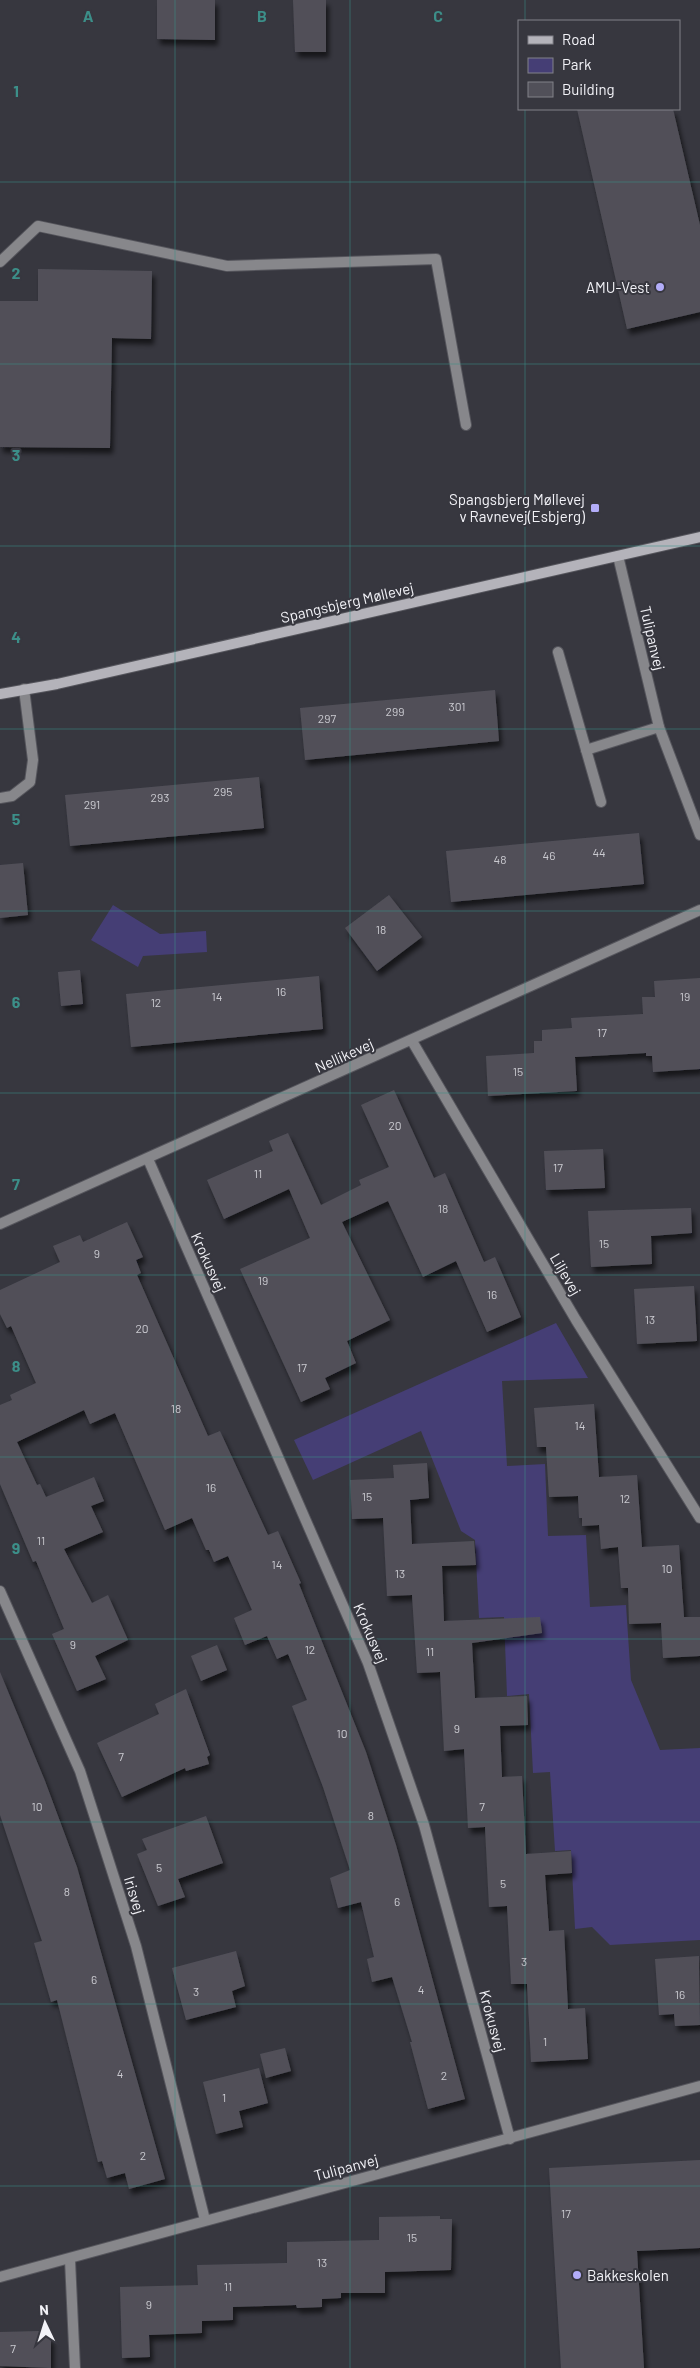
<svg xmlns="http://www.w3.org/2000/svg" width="700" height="2368" font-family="Barlow,sans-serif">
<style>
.green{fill:#453e75}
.building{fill:#515059;filter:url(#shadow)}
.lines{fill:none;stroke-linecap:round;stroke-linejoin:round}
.lane-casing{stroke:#55555c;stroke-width:12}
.street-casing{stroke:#55555c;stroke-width:12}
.secondary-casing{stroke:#55555c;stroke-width:12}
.lane{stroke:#87878b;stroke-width:10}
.street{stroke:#87878b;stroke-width:10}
.secondary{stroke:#b4b3ba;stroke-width:10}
.grid{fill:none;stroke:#3c8f89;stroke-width:1;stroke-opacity:0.55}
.poi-dot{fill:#b3adf9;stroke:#37373f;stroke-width:2}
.labels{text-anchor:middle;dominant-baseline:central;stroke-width:4;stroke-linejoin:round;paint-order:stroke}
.number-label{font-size:12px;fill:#cacad0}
.poi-label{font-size:15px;fill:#f2f2f7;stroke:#37373f;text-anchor:end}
.street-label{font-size:15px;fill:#f2f2f7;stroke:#37373f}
.grid-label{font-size:16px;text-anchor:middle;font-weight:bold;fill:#3c8f89;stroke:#37373f;stroke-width:4;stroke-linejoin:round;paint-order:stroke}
</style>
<defs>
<filter id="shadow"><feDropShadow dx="3" dy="5.5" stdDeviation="2.5" flood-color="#0009"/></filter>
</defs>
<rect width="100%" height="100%" fill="#37373f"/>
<g class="green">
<path d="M 113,905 L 160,934 L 206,931 L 207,952 L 143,956 L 138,967 L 91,940 Z"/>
<path d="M 556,1323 L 588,1378 L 502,1381 L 507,1466 L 545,1464 L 548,1536 L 586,1535 L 590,1607 L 626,1605 L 631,1680 L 660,1750 L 700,1748 L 700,1940 L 610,1945 L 592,1927 L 575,1929 L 571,1850 L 555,1851 L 550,1772 L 533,1773 L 529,1694 L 507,1696 L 504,1617 L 479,1618 L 475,1540 L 461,1531 L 421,1431 L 313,1480 L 294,1440 Z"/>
</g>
<g class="building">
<path d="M 157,0 L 215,0 L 215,40 L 157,39 Z"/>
<path d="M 293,0 L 326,0 L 326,52 L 295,52 Z"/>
<path d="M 577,109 L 673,109 L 700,225 L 700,312 L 627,329 Z"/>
<path d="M 38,269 L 152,271 L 151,339 L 112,338 L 110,448 L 0,447 L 0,301 L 38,301 Z"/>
<path d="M 495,690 L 499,741 L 305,760 L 300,708 Z"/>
<path d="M 259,777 L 264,828 L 70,846 L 65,795 Z"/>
<path d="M 639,833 L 644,884 L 451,902 L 446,851 Z"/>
<path d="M 23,863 L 28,915 L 0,918 L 0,865 Z"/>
<path d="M 389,895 L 422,937 L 377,971 L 345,928 Z"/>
<path d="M 80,970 L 83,1004 L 61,1006 L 58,972 Z"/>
<path d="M 319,976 L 323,1029 L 131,1047 L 126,994 Z"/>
<path d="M 700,978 L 700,1069 L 653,1072 L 652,1056 L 646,1056 L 646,1053 L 575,1057 L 577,1091 L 488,1096 L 486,1056 L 534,1053 L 534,1041 L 542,1041 L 542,1030 L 572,1028 L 571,1018 L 643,1014 L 642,997 L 655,997 L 654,981 Z"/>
<path d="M 394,1090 L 434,1178 L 445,1173 L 484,1262 L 495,1257 L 521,1317 L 487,1332 L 456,1261 L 423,1277 L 388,1201 L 342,1222 L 390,1320 L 347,1341 L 356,1363 L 325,1378 L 330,1389 L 301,1402 L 240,1269 L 310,1238 L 289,1189 L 224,1219 L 207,1180 L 273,1151 L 269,1141 L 288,1133 L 321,1205 L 361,1185 L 359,1180 L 389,1167 L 361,1105 Z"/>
<path d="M 603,1149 L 605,1188 L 546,1190 L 544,1151 Z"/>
<path d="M 691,1208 L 692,1233 L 651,1236 L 652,1264 L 591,1267 L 588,1211 Z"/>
<path d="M 127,1222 L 143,1257 L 136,1260 L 141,1273 L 137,1275 L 208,1436 L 220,1431 L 268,1535 L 278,1531 L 301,1583 L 299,1584 L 366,1752 L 396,1845 L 465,2099 L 428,2109 L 410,2042 L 412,2042 L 392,1977 L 372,1982 L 367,1959 L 374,1957 L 361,1902 L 338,1908 L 330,1878 L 350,1870 L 323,1787 L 292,1706 L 307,1700 L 288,1654 L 277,1659 L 267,1636 L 245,1645 L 234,1618 L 252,1610 L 228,1556 L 214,1562 L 209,1550 L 206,1550 L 192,1518 L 165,1530 L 115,1413 L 90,1424 L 84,1410 L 17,1442 L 37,1485 L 40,1484 L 46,1497 L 94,1477 L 104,1501 L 91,1506 L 103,1532 L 64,1549 L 92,1603 L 108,1595 L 128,1640 L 95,1656 L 106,1679 L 77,1691 L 52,1634 L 64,1629 L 36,1561 L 33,1562 L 0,1484 L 0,1405 L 12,1400 L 10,1395 L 36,1383 L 11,1326 L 7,1328 L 0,1314 L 0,1290 L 60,1262 L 53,1246 L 80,1235 L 83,1242 Z"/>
<path d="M 694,1286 L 697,1341 L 637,1344 L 634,1289 Z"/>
<path d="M 594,1404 L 599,1477 L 637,1475 L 642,1547 L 679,1545 L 684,1617 L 700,1617 L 700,1656 L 663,1658 L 661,1623 L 629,1624 L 628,1588 L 621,1588 L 618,1547 L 601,1549 L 599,1525 L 582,1526 L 582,1518 L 579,1518 L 578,1496 L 549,1497 L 546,1447 L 537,1447 L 534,1408 Z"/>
<path d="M 427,1463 L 429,1498 L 410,1500 L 412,1544 L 474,1541 L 476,1565 L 442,1566 L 444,1621 L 540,1617 L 542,1633 L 472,1643 L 475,1698 L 527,1696 L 528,1725 L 500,1726 L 502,1777 L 522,1776 L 526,1854 L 571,1851 L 572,1873 L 545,1875 L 549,1931 L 564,1930 L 568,2009 L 585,2008 L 588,2059 L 531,2062 L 527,1984 L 511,1984 L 507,1906 L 489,1907 L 485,1827 L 468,1828 L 464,1749 L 444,1751 L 440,1672 L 417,1673 L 412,1595 L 387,1596 L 383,1518 L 352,1519 L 350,1480 L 394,1478 L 393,1465 Z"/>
<path d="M 217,1645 L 227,1670 L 201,1681 L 191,1656 Z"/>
<path d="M 0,1672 L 45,1781 L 77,1867 L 165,2179 L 129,2189 L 125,2173 L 107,2178 L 102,2161 L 98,2162 L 57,2000 L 51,2002 L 34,1943 L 42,1941 L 0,1815 Z"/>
<path d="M 186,1689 L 210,1755 L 207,1757 L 209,1764 L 186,1771 L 185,1768 L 122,1797 L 97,1743 L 159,1714 L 155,1704 Z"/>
<path d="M 206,1816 L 223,1863 L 178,1879 L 185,1897 L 158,1906 L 137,1854 L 147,1850 L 142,1839 Z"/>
<path d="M 236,1951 L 245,1986 L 232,1991 L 236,2007 L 186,2020 L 172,1968 Z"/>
<path d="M 699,1956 L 700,2025 L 675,2026 L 674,2014 L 659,2015 L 655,1959 Z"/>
<path d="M 285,2048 L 291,2071 L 266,2078 L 260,2054 Z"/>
<path d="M 259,2068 L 268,2103 L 239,2111 L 243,2127 L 216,2134 L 203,2082 Z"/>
<path d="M 700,2160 L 700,2248 L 637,2251 L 644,2368 L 561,2368 L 549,2168 Z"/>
<path d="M 440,2216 L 440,2219 L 452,2219 L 451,2270 L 385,2272 L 385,2293 L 341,2293 L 341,2298 L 322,2299 L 322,2307 L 297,2308 L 296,2305 L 233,2307 L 233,2320 L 202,2321 L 202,2333 L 149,2335 L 150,2357 L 122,2358 L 120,2287 L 198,2285 L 197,2265 L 287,2263 L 287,2242 L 379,2240 L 379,2217 Z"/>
<path d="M 40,2331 L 40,2337 L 51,2337 L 51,2368 L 0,2366 L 0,2332 Z"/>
</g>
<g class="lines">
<g class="lane-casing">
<g id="lane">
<path d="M 0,262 L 38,226 L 227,266 L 436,259 L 466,425"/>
<path d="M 0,798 L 12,796 L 30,782 L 33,760 L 24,689"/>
</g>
</g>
<g class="street-casing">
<g id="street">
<path d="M 618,556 L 659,727 L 700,835"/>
<path d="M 558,652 L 601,802"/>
<path d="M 586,750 L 659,727"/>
<path d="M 412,1041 L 576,1320 L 700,1518"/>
<path d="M 148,1159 L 368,1663 L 424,1825 L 510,2139"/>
<path d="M 0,1224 L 700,910"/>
<path d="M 0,1591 L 80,1771 L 136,1946 L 205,2220"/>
<path d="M 70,2260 L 75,2368"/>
<path d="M 0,2277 L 700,2086"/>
</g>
</g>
<g class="secondary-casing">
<path id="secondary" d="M 0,694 L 57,684 L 700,537"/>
</g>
<use href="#lane" class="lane"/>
<use href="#street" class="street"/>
<use href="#secondary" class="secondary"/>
</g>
<path class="grid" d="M 175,0 L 175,2368M 350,0 L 350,2368M 525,0 L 525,21M 525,109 L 525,2368M 0,182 L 700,182M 0,364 L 700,364M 0,546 L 700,546M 0,729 L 700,729M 0,911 L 700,911M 0,1093 L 700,1093M 0,1275 L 700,1275M 0,1457 L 700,1457M 0,1639 L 700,1639M 0,1822 L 700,1822M 0,2004 L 700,2004M 0,2186 L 700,2186"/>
<g class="poi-dot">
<circle cx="660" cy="287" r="5"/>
<rect x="590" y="503" width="10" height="10" rx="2.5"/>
<circle cx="577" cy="2275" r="5"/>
</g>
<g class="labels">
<g class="number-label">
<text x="457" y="706">301</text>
<text x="395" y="711">299</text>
<text x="327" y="718">297</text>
<text x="223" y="791">295</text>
<text x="160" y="797">293</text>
<text x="92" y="804">291</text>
<text x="599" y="852">44</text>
<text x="549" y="855">46</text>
<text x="500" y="859">48</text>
<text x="381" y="929">18</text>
<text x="281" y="991">16</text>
<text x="217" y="996">14</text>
<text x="685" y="996">19</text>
<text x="156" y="1002">12</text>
<text x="602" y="1032">17</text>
<text x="518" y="1071">15</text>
<text x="395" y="1125">20</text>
<text x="558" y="1167">17</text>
<text x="258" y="1173">11</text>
<text x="443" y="1208">18</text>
<text x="604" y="1243">15</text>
<text x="97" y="1253">9</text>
<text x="263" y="1280">19</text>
<text x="492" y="1294">16</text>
<text x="650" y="1319">13</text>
<text x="142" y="1328">20</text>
<text x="302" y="1367">17</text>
<text x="176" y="1408">18</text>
<text x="580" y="1425">14</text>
<text x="211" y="1487">16</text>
<text x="367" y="1496">15</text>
<text x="625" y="1498">12</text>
<text x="41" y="1540">11</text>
<text x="277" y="1564">14</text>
<text x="667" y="1568">10</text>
<text x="400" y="1573">13</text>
<text x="73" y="1644">9</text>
<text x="310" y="1649">12</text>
<text x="430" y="1651">11</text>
<text x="457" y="1728">9</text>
<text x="342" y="1733">10</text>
<text x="121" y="1756">7</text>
<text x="37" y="1806">10</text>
<text x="482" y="1806">7</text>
<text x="371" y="1815">8</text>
<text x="159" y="1867">5</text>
<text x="503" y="1883">5</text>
<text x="67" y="1891">8</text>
<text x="397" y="1901">6</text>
<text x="524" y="1961">3</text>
<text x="94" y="1979">6</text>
<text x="421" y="1989">4</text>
<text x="196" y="1991">3</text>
<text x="680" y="1994">16</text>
<text x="545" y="2041">1</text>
<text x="120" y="2073">4</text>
<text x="444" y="2075">2</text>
<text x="224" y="2097">1</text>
<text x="143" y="2155">2</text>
<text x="566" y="2213">17</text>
<text x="412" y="2237">15</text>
<text x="322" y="2262">13</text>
<text x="228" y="2286">11</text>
<text x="149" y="2304">9</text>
<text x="13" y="2348">7</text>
</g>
<g class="poi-label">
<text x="650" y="287">AMU-Vest</text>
<text x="585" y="499">Spangsbjerg Møllevej<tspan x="585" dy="17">v Ravnevej(Esbjerg)</tspan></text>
<text x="587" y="2275" text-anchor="start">Bakkeskolen</text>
</g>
<g class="street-label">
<text transform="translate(347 602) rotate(-13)">Spangsbjerg Møllevej</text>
<text transform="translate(653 638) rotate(77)">Tulipanvej</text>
<text transform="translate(344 1055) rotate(-24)">Nellikevej</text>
<text transform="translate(209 1262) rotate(66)">Krokusvej</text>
<text transform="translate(566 1274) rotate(60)">Liljevej</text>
<text transform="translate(371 1633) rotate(67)">Krokusvej</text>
<text transform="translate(135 1895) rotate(73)">Irisvej</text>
<text transform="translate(493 2021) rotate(75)">Krokusvej</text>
<text transform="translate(346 2167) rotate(-15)">Tulipanvej</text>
</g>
</g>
<g class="grid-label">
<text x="88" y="22">A</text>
<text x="262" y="22">B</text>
<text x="438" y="22">C</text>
<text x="16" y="97">1</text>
<text x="16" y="279">2</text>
<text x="16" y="461">3</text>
<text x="16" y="643">4</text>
<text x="16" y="825">5</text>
<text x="16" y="1008">6</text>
<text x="16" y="1190">7</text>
<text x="16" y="1372">8</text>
<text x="16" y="1554">9</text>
</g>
<rect x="518" y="20" width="162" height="90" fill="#37373f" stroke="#828289"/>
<rect x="528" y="36" width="25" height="8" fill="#b4b3ba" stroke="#828289"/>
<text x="562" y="45" font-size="15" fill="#f2f2f7">Road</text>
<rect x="528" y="58" width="25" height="15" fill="#453e75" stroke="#828289"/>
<text x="562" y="70" font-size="15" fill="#f2f2f7">Park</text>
<rect x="528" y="82" width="25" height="15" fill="#515059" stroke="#828289"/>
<text x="562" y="95" font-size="15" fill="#f2f2f7">Building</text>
<g transform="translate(45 2323) rotate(356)" stroke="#37373f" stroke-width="4" paint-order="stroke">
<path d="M0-4L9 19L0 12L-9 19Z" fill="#f2f2f7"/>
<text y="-8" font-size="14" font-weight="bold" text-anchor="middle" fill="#f2f2f7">N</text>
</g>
</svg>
